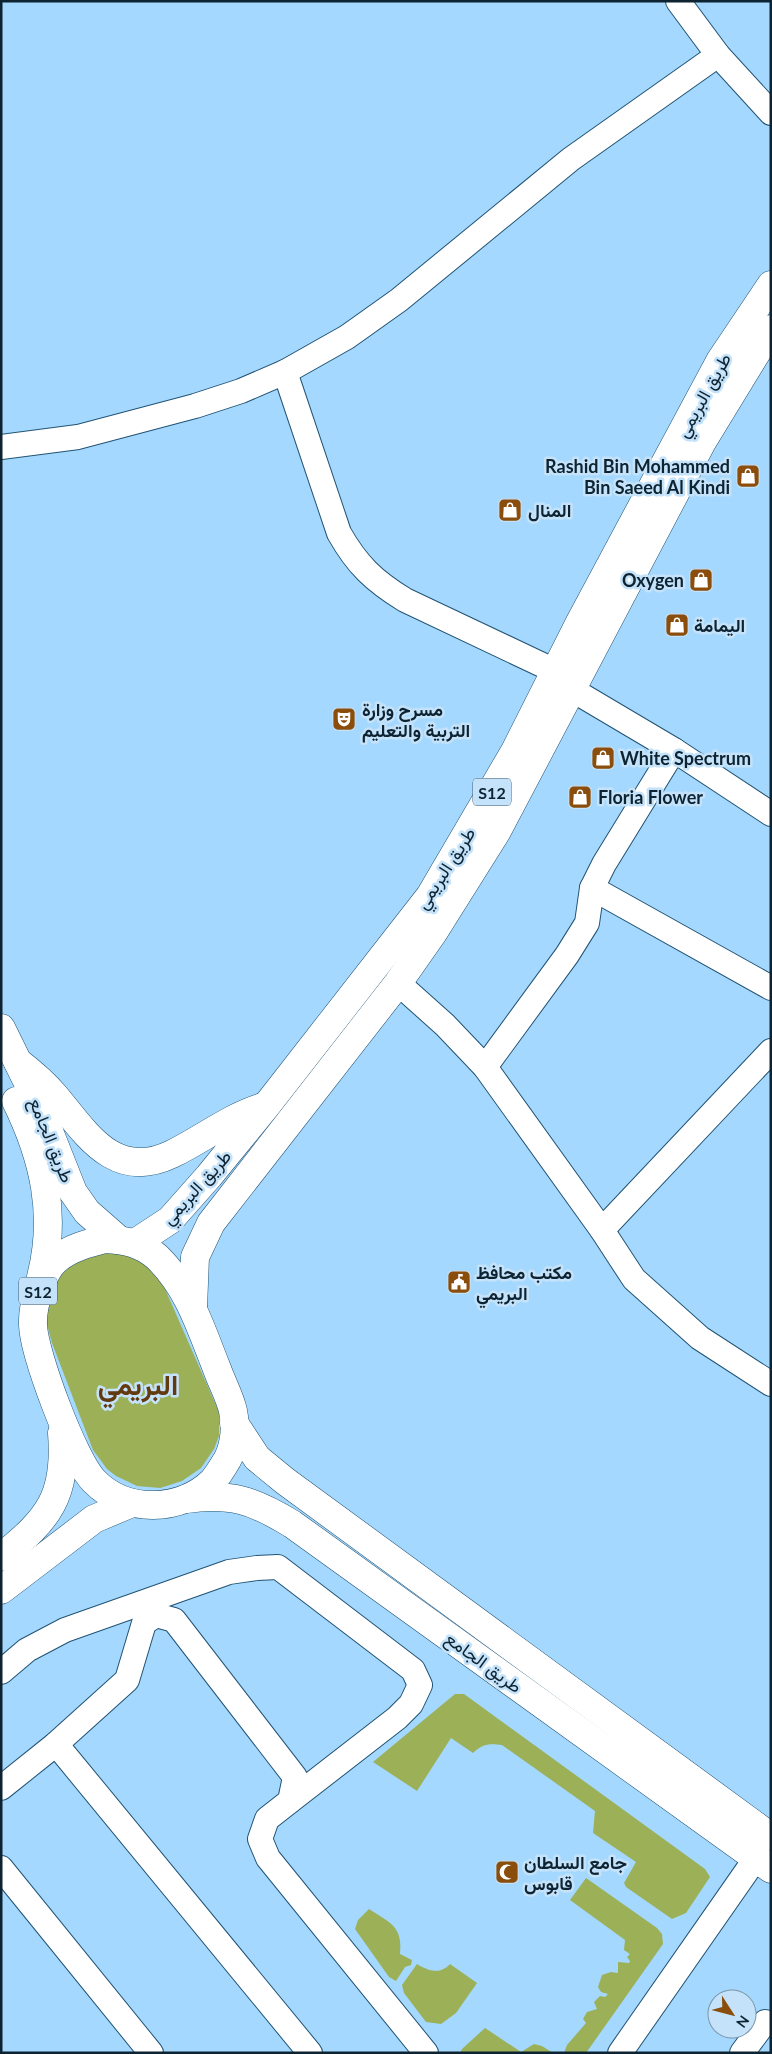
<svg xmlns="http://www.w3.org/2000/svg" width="772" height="2054" font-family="Lato,Vazirmatn,sans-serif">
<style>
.green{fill:#9cb057}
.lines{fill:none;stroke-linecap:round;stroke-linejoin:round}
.minor-casing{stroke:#215373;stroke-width:26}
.major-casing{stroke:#215373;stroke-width:29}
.minor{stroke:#fff;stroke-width:24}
.major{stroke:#fff;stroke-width:28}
.labels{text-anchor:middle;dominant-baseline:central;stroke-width:5;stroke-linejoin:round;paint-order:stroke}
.shield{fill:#c4e2f9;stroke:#455c6d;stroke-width:1}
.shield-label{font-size:16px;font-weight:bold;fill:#0e2331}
.street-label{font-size:18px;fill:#0e2331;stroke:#c4e2f9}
.poi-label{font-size:18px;font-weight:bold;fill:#0e2331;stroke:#c4e2f9;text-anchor:start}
.town-label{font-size:28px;font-weight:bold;fill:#63390f;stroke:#c4e2f9}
</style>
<rect width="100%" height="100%" fill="#a4d8fe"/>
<g class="green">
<path d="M 106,1248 L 137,1253 L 155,1266 L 219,1412 L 219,1436 L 214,1449 L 201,1468 L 182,1481 L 160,1488 L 137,1486 L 116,1476 L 107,1469 L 93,1450 L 52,1343 L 46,1321 L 52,1287 L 65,1268 Z"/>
<path d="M 455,1694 L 464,1694 L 705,1869 L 710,1877 L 686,1913 L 672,1919 L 626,1887 L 624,1883 L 636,1862 L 593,1833 L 595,1811 L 502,1745 C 489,1743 482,1744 473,1753 L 451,1738 L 417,1791 L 373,1762 Z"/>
<path d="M 586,1878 L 657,1928 L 662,1934 L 663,1944 L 586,2053 L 564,2053 L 567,2045 L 586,2023 L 583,2019 L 587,2012 L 597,2009 L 594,2002 L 600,1996 L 605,1997 L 608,1994 L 601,1992 L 598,1987 L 602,1975 L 611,1972 L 618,1973 L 618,1962 L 629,1963 L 630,1961 L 627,1957 L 630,1954 L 624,1950 L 625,1940 L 570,1900 Z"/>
<path d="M 369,1909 C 390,1923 403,1926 400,1954 L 412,1960 L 411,1965 L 405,1967 L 396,1981 L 389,1977 L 355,1929 L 358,1920 Z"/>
<path d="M 417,1964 C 428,1971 440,1975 450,1964 L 477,1983 L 456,2013 L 441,2024 L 426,2022 L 404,1993 L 402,1985 Z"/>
<path d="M 485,2028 L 521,2052 L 534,2044 L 542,2046 L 553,2053 L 460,2053 L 462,2049 Z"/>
</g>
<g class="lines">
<g class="minor-casing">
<g id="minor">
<path d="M 678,1 L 718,55 L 771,113"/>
<path d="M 285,372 L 339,533 C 357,565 374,581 405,600 L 555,671"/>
<path d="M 1,447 L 78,437 L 195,406 L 241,391 L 285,372 L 347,337 L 399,300 L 571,159 L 718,55"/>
<path d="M 571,689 L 674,750 L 771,814"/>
<path d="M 592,888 L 771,988"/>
<path d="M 398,983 L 445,1025 L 485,1067 L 602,1230 L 634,1279 L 700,1338 L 771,1384"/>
<path d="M 485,1067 L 567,955 L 587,923 L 592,888 L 604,864 L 674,750"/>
<path d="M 602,1230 L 771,1051"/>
<path d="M 1,1672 L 27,1650 L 65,1630 L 229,1572 L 257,1568 L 278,1567 L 413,1670 L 420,1685 L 411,1704 L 397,1718 L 290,1801"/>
<path d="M 56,1744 L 310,2053"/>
<path d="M 1,1788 L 56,1744 L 127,1680 L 144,1623 L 156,1615 L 174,1620 L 295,1777 L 290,1801 L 267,1819 L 260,1839 L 268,1858 L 426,2053"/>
<path d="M 1,1868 L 151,2053"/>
<path d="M 620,2053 L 756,1858"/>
<path d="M 742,2053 L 765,2022"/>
</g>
</g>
<g class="major-casing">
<g id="major">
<path d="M 1,1028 L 37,1101 L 73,1192 L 87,1212 L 119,1240"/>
<path d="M 18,1062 C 31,1072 44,1083 55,1096 C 86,1133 114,1182 172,1154 C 203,1139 230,1117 263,1107"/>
<path d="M 16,1101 C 44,1158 57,1215 41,1277"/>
<path d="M 105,1239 C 125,1240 141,1243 157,1257 C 189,1288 201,1329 217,1369 C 222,1383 230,1397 233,1411 C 237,1429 234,1451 224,1465 C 221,1470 217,1476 213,1481 C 181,1512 126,1514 94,1481 C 74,1461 34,1354 33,1325 C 32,1307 42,1271 57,1259 C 70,1248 89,1243 105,1239 Z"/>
<path d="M 135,1243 L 170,1220 L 209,1176 L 267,1105 L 430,896 L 515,751 L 580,622 L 720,361 L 771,285"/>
<path d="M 193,1308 L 195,1257 L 211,1223 L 398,983 L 433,933 L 497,831 L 702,442 L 771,329"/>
<path d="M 234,1423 L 257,1458 L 285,1481 L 771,1837"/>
<path d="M 186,1499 C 231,1493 253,1500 292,1524 L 771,1869"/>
<path d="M 1,1557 C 49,1519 67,1496 62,1433"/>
<path d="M 1,1590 L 94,1519 L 132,1503"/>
</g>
</g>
<use href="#minor" class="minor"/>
<use href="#major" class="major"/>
</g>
<defs>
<g id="shop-square" transform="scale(1.25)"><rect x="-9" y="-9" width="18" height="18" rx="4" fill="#8a4d0b" stroke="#c4e2f9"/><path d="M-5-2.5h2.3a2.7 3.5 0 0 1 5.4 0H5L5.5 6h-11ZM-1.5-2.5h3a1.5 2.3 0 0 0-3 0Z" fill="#fff"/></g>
<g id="theatre-square" transform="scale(1.25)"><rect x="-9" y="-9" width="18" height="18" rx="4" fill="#8a4d0b" stroke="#c4e2f9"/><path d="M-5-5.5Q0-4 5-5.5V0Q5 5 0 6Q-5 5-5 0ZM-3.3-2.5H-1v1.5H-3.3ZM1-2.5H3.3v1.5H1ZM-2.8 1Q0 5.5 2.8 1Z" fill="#fff"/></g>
<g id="civic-square" transform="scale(1.25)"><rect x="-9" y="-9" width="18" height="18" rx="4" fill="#8a4d0b" stroke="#c4e2f9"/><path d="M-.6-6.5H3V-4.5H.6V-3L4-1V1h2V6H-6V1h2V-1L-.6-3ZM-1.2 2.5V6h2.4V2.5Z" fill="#fff"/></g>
<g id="mosque-square" transform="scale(1.25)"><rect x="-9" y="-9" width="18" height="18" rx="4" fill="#8a4d0b" stroke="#c4e2f9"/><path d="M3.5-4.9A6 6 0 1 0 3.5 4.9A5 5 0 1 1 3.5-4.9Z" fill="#fff"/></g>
</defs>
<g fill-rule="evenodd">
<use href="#shop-square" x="748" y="476"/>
<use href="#shop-square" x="510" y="510"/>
<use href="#shop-square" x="701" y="580"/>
<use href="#shop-square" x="677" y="625"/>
<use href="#theatre-square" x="344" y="719"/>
<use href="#shop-square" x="603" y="758"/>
<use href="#shop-square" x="580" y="797"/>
<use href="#civic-square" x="459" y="1282"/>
<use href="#mosque-square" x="507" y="1872"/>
</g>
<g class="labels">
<g class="shield">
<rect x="473" y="778.5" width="38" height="27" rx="4"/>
<rect x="19" y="1277.5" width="38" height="27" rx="4"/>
</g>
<g class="shield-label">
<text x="492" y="792">S12</text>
<text x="38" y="1291">S12</text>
</g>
<g class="street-label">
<text transform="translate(703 395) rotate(-61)">طريق البريمي</text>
<text transform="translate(445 868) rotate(-57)">طريق البريمي</text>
<text transform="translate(52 1140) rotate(68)">طريق الجامع</text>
<text transform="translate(196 1187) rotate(-48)">طريق البريمي</text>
<text transform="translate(484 1662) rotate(36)">طريق الجامع</text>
</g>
<g class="poi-label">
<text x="730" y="466" text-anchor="end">Rashid Bin Mohammed<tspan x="730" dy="21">Bin Saeed Al Kindi</tspan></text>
<text x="528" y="510">المنال</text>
<text x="684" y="580" text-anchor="end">Oxygen</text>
<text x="694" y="625">اليمامة</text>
<text x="362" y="709">مسرح وزارة<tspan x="362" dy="21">التربية والتعليم</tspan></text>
<text x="620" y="758">White Spectrum</text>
<text x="598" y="797">Floria Flower</text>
<text x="476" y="1272">مكتب محافظ<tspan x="476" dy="21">البريمي</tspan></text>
<text x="524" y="1862">جامع السلطان<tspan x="524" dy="21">قابوس</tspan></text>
</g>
<g class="town-label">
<text x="138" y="1384">البريمي</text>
</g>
</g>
<rect width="772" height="2054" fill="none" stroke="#0e2331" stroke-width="5"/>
<g transform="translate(732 2014) rotate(126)"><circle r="24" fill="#c4e2f9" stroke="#7b96a9"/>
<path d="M0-4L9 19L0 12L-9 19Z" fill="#8a4d0b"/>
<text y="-8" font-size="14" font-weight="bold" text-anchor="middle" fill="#0e2331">N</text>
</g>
</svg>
